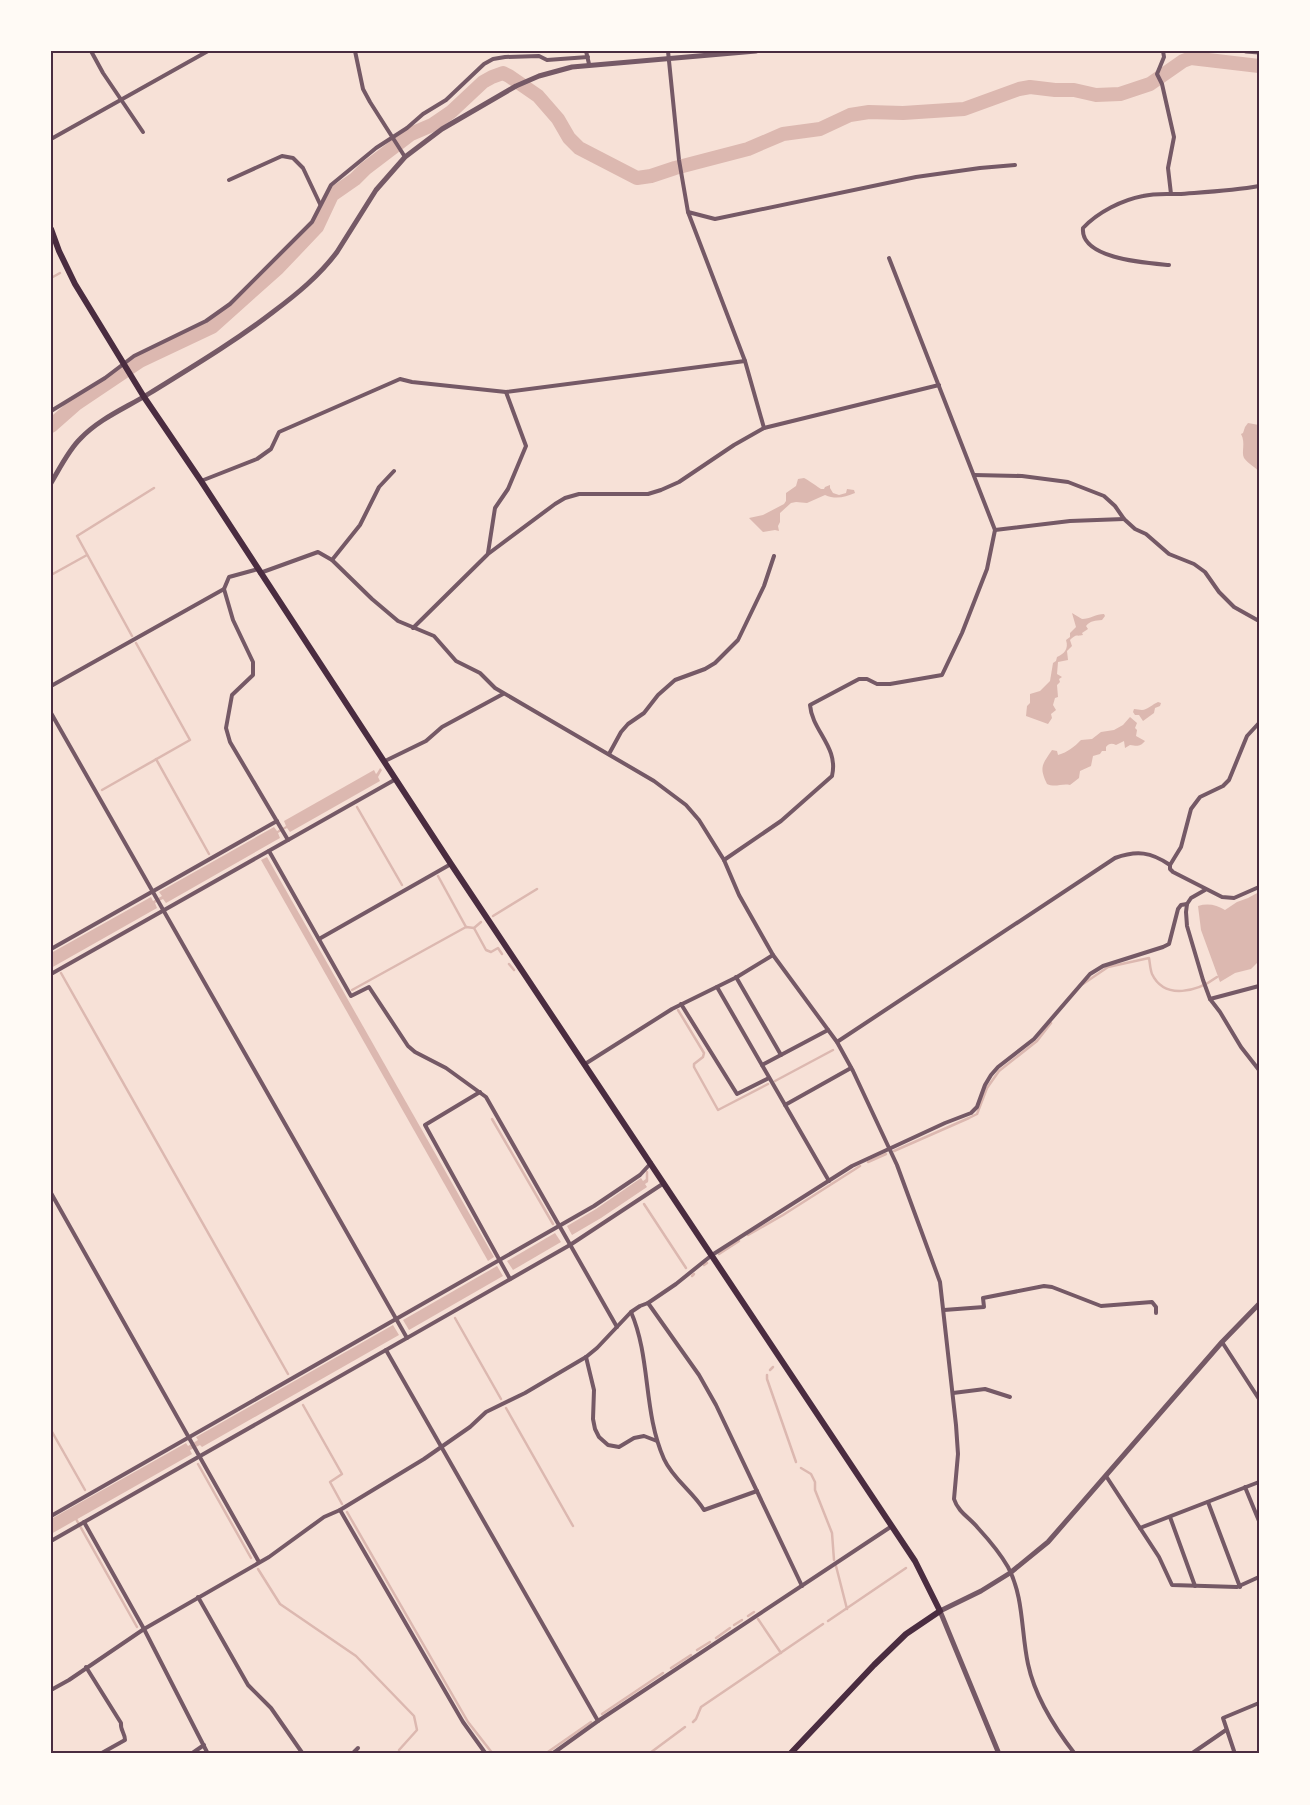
<svg xmlns="http://www.w3.org/2000/svg" width="1310" height="1805" font-family="'IBM Plex Sans',sans-serif">
<style>
.water{fill:#dcb8b0}
.lines{fill:none;stroke-linecap:round;stroke-linejoin:round}
.stream{stroke:#dcb8b0;stroke-width:2.5}
.river{stroke:#dcb8b0;stroke-width:14}
.minor{stroke:#755966;stroke-width:4}
.tertiary{stroke:#755966;stroke-width:5}
.primary{stroke:#4a2c40;stroke-width:6}
.neatline{fill:none;stroke:#4a2c40;stroke-width:2}
</style>
<rect width="100%" height="100%" fill="#f7e1d7"/>
<g class="water">
<path d="M 1248,423 L 1259,425 L 1259,472 C 1256,467 1248,464 1244,458 C 1241,452 1246,443 1241,434 L 1243,433 L 1245,427 Z"/>
<path d="M 804,478 C 807,479 819,488 821,489 L 824,489 L 825,487 L 830,485 L 830,488 L 833,493 L 839,495 L 846,493 L 847,489 L 854,490 L 855,493 C 845,497 836,500 825,495 L 807,503 L 796,502 L 791,503 L 780,513 L 780,522 L 778,526 L 779,531 L 775,530 L 763,532 L 749,518 L 763,515 L 784,504 L 786,501 L 786,493 L 796,486 L 798,479 Z"/>
<path d="M 1072,613 L 1082,619 C 1090,619 1096,614 1104,614 L 1105,616 L 1102,620 C 1095,621 1091,620 1086,626 L 1088,629 L 1082,633 L 1083,635 C 1075,637 1078,633 1070,640 L 1072,646 L 1067,651 L 1068,660 L 1058,662 L 1057,674 L 1062,677 L 1059,679 L 1060,682 L 1057,685 L 1058,697 L 1055,698 L 1053,705 L 1056,710 L 1051,714 L 1052,718 L 1048,724 L 1026,716 L 1027,706 L 1030,703 L 1030,694 L 1040,691 L 1050,681 L 1053,663 L 1056,661 L 1057,657 C 1064,654 1069,649 1066,640 L 1070,637 L 1070,633 L 1076,627 Z"/>
<path d="M 1158,702 L 1161,703 L 1160,706 L 1155,708 L 1154,713 L 1143,721 L 1139,715 L 1135,715 L 1133,712 L 1134,709 C 1137,709 1139,710 1142,710 C 1147,710 1153,704 1158,702 Z"/>
<path d="M 1130,717 L 1137,723 L 1135,728 L 1137,730 L 1136,736 L 1145,741 C 1140,747 1137,746 1130,745 L 1125,748 L 1124,741 L 1116,745 C 1112,743 1109,743 1106,747 L 1106,751 L 1102,751 L 1100,754 L 1093,756 L 1091,766 L 1080,771 L 1079,778 L 1070,785 C 1062,783 1055,788 1047,784 C 1039,767 1042,765 1052,750 L 1057,751 L 1058,755 C 1068,752 1074,747 1081,740 L 1092,739 L 1101,732 L 1114,730 L 1123,725 Z"/>
<path d="M 380,768 L 382,770 L 378,777 L 380,781 L 290,832 L 287,828 L 278,833 L 280,838 L 166,903 L 163,899 L 155,903 L 157,908 L 51,968 L 51,953 L 151,897 L 153,901 L 162,896 L 159,892 L 274,827 L 277,831 L 286,826 L 284,821 L 374,770 L 376,774 L 377,773 Z"/>
<path d="M 267,857 L 494,1257 L 488,1261 L 261,860 Z"/>
<path d="M 1259,892 L 1259,961 L 1251,969 L 1235,973 L 1220,982 L 1201,930 L 1198,906 C 1208,903 1217,905 1225,910 L 1237,902 L 1248,898 Z"/>
<path d="M 641,1178 L 643,1181 L 646,1179 L 648,1182 L 645,1184 L 647,1187 L 601,1218 L 572,1235 L 567,1226 L 596,1209 Z"/>
<path d="M 555,1233 L 561,1242 L 513,1270 L 507,1261 Z"/>
<path d="M 497,1266 L 503,1276 L 409,1330 L 403,1320 Z"/>
<path d="M 393,1325 L 399,1335 L 202,1447 L 200,1445 L 190,1450 L 192,1454 L 51,1534 L 51,1519 L 186,1443 L 188,1446 L 198,1440 L 196,1437 Z"/>
</g>
<g class="lines">
<g class="stream">
<path d="M 51,278 L 60,273"/>
<path d="M 51,575 L 87,555"/>
<path d="M 132,636 L 77,536 L 154,488"/>
<path d="M 156,759 L 209,854"/>
<path d="M 102,790 L 190,740 L 136,643"/>
<path d="M 357,807 L 402,885"/>
<path d="M 438,876 L 466,927"/>
<path d="M 493,916 L 537,889"/>
<path d="M 474,928 L 486,950 L 491,952 L 498,948 L 502,954"/>
<path d="M 509,964 L 514,970"/>
<path d="M 61,973 L 288,1374"/>
<path d="M 1083,984 L 1108,967 L 1149,958 C 1150,963 1150,969 1152,974 C 1165,1001 1198,991 1217,977"/>
<path d="M 352,990 L 466,927 L 474,928 L 481,922"/>
<path d="M 678,1010 L 704,1053 L 703,1057 L 694,1064 L 694,1067 L 718,1110 L 768,1084"/>
<path d="M 775,1081 L 833,1050"/>
<path d="M 492,1119 L 553,1224"/>
<path d="M 894,1151 L 969,1118 L 977,1114 L 987,1088 L 999,1071 L 1037,1041 L 1051,1023"/>
<path d="M 868,1162 L 886,1154"/>
<path d="M 647,1181 L 647,1172"/>
<path d="M 644,1204 L 686,1268"/>
<path d="M 748,1235 L 783,1215 L 860,1166"/>
<path d="M 719,1254 L 739,1241"/>
<path d="M 704,1265 L 707,1263"/>
<path d="M 692,1276 L 694,1274"/>
<path d="M 455,1318 L 501,1399"/>
<path d="M 770,1370 L 773,1367"/>
<path d="M 767,1375 L 767,1379 L 796,1462"/>
<path d="M 303,1405 L 342,1474 L 330,1482 L 342,1504"/>
<path d="M 506,1408 L 573,1526"/>
<path d="M 51,1430 L 85,1490"/>
<path d="M 198,1464 L 251,1558"/>
<path d="M 801,1468 L 811,1474 L 815,1482 L 815,1490 L 832,1533 L 834,1560"/>
<path d="M 347,1512 L 468,1722 L 493,1754"/>
<path d="M 76,1519 L 137,1627"/>
<path d="M 836,1566 L 847,1609"/>
<path d="M 258,1569 L 280,1604 L 356,1656 L 414,1716 L 417,1730 L 399,1750"/>
<path d="M 748,1616 L 754,1612"/>
<path d="M 758,1619 L 781,1653"/>
<path d="M 828,1621 L 906,1568"/>
<path d="M 734,1625 L 742,1620"/>
<path d="M 716,1638 L 730,1628"/>
<path d="M 697,1650 L 710,1642"/>
<path d="M 671,1668 L 691,1655"/>
<path d="M 602,1714 L 663,1673"/>
<path d="M 693,1722 L 696,1719 L 701,1707 L 823,1624"/>
<path d="M 650,1753 L 685,1727"/>
<path d="M 545,1754 L 591,1722"/>
</g>
<path class="river" d="M 51,426 L 76,404 L 140,361 L 212,327 L 278,268 L 317,227 L 332,195 L 355,179 L 365,169 L 411,134 L 432,125 L 451,112 L 483,82 L 492,77 L 503,73 L 509,76 L 538,96 L 558,119 L 569,138 L 579,148 L 637,178 L 651,176 L 675,168 L 748,149 L 783,134 L 820,129 L 850,115 L 869,112 L 903,113 L 964,109 L 1019,89 L 1030,87 L 1055,90 L 1074,90 L 1096,95 L 1120,94 L 1150,84 L 1183,61 L 1191,58 L 1259,66"/>
<g class="minor">
<path d="M 91,51 L 103,73 L 143,132"/>
<path d="M 355,51 L 363,89 L 370,102 L 405,157"/>
<path d="M 586,51 L 589,64"/>
<path d="M 668,51 L 679,160 L 688,212 L 745,361 L 764,428"/>
<path d="M 1163,51 L 1164,57 L 1157,74 L 1162,84 L 1174,137 L 1168,168 L 1171,194"/>
<path d="M 51,139 L 208,51"/>
<path d="M 229,180 L 282,156 L 293,158 L 303,168 L 320,204"/>
<path d="M 688,212 L 715,219 L 916,177 L 980,168 L 1015,165"/>
<path d="M 1169,265 C 1147,263 1080,259 1083,228 C 1098,212 1122,200 1143,196 C 1155,193 1166,194 1178,194 C 1205,192 1232,191 1259,186"/>
<path d="M 51,411 L 105,378 L 134,356 L 206,321 L 230,304 L 312,222 L 331,185 L 376,148 L 407,128 L 423,114 L 446,100 L 484,64 L 493,59 L 505,57 L 539,56 L 547,60 L 588,57"/>
<path d="M 974,475 L 1022,476 L 1068,482 L 1104,496 L 1115,506 L 1124,519 L 1135,529 L 1146,534 L 1169,554 L 1194,564 L 1205,572 L 1219,592 L 1234,607 L 1259,621"/>
<path d="M 201,481 L 257,459 L 271,449 L 279,432 L 400,379 L 412,382 L 506,392 L 745,361"/>
<path d="M 995,530 L 1070,521 L 1124,519"/>
<path d="M 488,553 L 495,508 L 508,489 L 526,446 L 506,392"/>
<path d="M 332,560 L 360,525 L 379,487 L 394,471"/>
<path d="M 260,573 L 318,552 L 332,560 L 372,599 L 398,621 L 434,636 L 456,661 L 480,673 L 495,688 L 654,781 L 686,805 L 699,820 L 724,860 L 739,895 L 773,955 L 837,1042 L 853,1071 L 897,1165 L 940,1282 L 956,1425 L 958,1454 L 954,1499 C 958,1512 970,1518 978,1528 C 989,1540 1000,1553 1008,1567 C 1024,1597 1021,1632 1028,1664 C 1035,1697 1054,1727 1075,1754"/>
<path d="M 224,589 L 233,620 L 253,662 L 253,675 L 232,695 L 226,728 L 230,742 L 288,840"/>
<path d="M 413,628 L 488,554 L 555,504 L 565,498 L 579,494 L 648,494 L 661,490 L 679,482 L 734,445 L 764,428 L 939,385"/>
<path d="M 51,686 L 224,589 L 229,577 L 258,569"/>
<path d="M 51,713 L 407,1338"/>
<path d="M 1259,723 L 1247,736 L 1229,780 L 1223,786 L 1200,797 L 1191,809 L 1181,847 L 1170,865 L 1170,869 L 1173,872 L 1222,897 L 1234,898 L 1259,887"/>
<path d="M 609,754 L 621,732 L 628,724 L 644,713 L 658,695 L 675,680 L 705,669 L 715,663 L 738,640 L 764,586 L 774,556"/>
<path d="M 385,761 L 426,741 L 442,727 L 503,694"/>
<path d="M 269,851 L 351,996 L 369,987 L 408,1046 L 415,1052 L 446,1068 L 486,1097 L 617,1327"/>
<path d="M 724,860 L 781,821 L 832,776 C 839,747 812,731 810,705 L 859,679 L 867,679 L 877,684 L 890,684 L 942,675 L 962,633 L 987,569 L 995,530 L 889,258"/>
<path d="M 1205,890 L 1191,898 L 1187,904 L 1186,912 L 1187,926 L 1203,980 L 1210,999 L 1220,1012 L 1241,1047 L 1259,1070"/>
<path d="M 319,939 L 451,864"/>
<path d="M 51,949 L 277,821"/>
<path d="M 51,974 L 396,779"/>
<path d="M 736,977 L 781,1055"/>
<path d="M 717,987 L 829,1181"/>
<path d="M 1210,999 L 1259,986"/>
<path d="M 681,1004 L 737,1094 L 769,1078"/>
<path d="M 837,1042 L 1115,858 C 1137,850 1151,852 1170,865"/>
<path d="M 585,1064 L 672,1009 L 737,977 L 773,955"/>
<path d="M 762,1065 L 828,1030"/>
<path d="M 480,1092 L 425,1125 L 510,1279"/>
<path d="M 785,1105 L 851,1068"/>
<path d="M 51,1193 L 259,1562"/>
<path d="M 648,1303 L 699,1375 L 716,1405 L 802,1586"/>
<path d="M 944,1310 L 984,1307 L 983,1298 L 1044,1286 L 1052,1287 L 1101,1306 L 1152,1302 L 1156,1307 L 1156,1313"/>
<path d="M 631,1312 C 651,1358 643,1412 664,1459 C 673,1479 693,1492 704,1510 L 757,1491"/>
<path d="M 1222,1342 L 1259,1399"/>
<path d="M 386,1350 L 598,1721"/>
<path d="M 586,1357 L 594,1390 L 593,1419 L 595,1429 L 599,1437 L 608,1445 L 619,1447 L 634,1438 L 644,1436 L 657,1441"/>
<path d="M 953,1393 L 985,1389 L 1010,1397"/>
<path d="M 1106,1476 L 1159,1557 L 1172,1585 L 1237,1587 L 1259,1577"/>
<path d="M 1245,1487 L 1259,1521"/>
<path d="M 1208,1502 L 1240,1587"/>
<path d="M 340,1510 L 463,1722 L 486,1754"/>
<path d="M 51,1516 L 594,1206 L 640,1175 L 651,1163"/>
<path d="M 1170,1517 L 1195,1586"/>
<path d="M 84,1522 L 144,1629 L 208,1754"/>
<path d="M 1140,1528 L 1259,1482"/>
<path d="M 51,1541 L 570,1245 L 664,1183"/>
<path d="M 198,1597 L 248,1685 L 271,1708 L 303,1754"/>
<path d="M 86,1667 L 121,1723 C 120,1730 125,1733 125,1740 L 100,1754"/>
<path d="M 51,1690 L 69,1680 L 144,1629 L 269,1557 L 324,1517 L 340,1510 L 424,1459 L 470,1427 L 486,1412 L 525,1393 L 586,1357 L 597,1348 L 631,1312 L 640,1306 L 648,1303 L 676,1284 L 712,1255 L 852,1166 L 945,1123 L 971,1113 L 977,1107 L 985,1085 L 991,1075 L 998,1067 L 1034,1039 L 1090,974 L 1103,966 L 1163,947 L 1169,944 L 1178,909 L 1181,905 L 1187,904"/>
<path d="M 191,1754 L 204,1745"/>
<path d="M 352,1754 L 358,1748"/>
<path d="M 552,1754 L 598,1721 L 892,1526"/>
<path d="M 1191,1754 L 1226,1730"/>
<path d="M 1235,1754 L 1223,1718 L 1259,1703"/>
</g>
<g class="tertiary">
<path d="M 1246,51 L 1259,52"/>
<path d="M 51,483 C 60,468 68,451 80,439 C 100,418 126,408 150,393 C 192,367 234,342 273,312 C 297,294 319,276 337,252 L 376,190 L 405,157 L 442,129 L 516,86 L 539,76 L 572,67 L 756,51"/>
<path d="M 999,1754 L 940,1611 L 981,1591 L 1010,1573 L 1048,1542 L 1222,1342 L 1259,1304"/>
</g>
<path class="primary" d="M 51,229 L 59,251 L 75,284 L 144,397 L 201,481 L 451,864 L 915,1561 L 940,1611 L 906,1634 L 874,1665 L 790,1754"/>
</g>
<rect width="1310" height="1805" fill="none" stroke="#fffaf5" stroke-width="105"/>
<rect x="52" y="52" width="1206" height="1700" class="neatline"/>
</svg>
